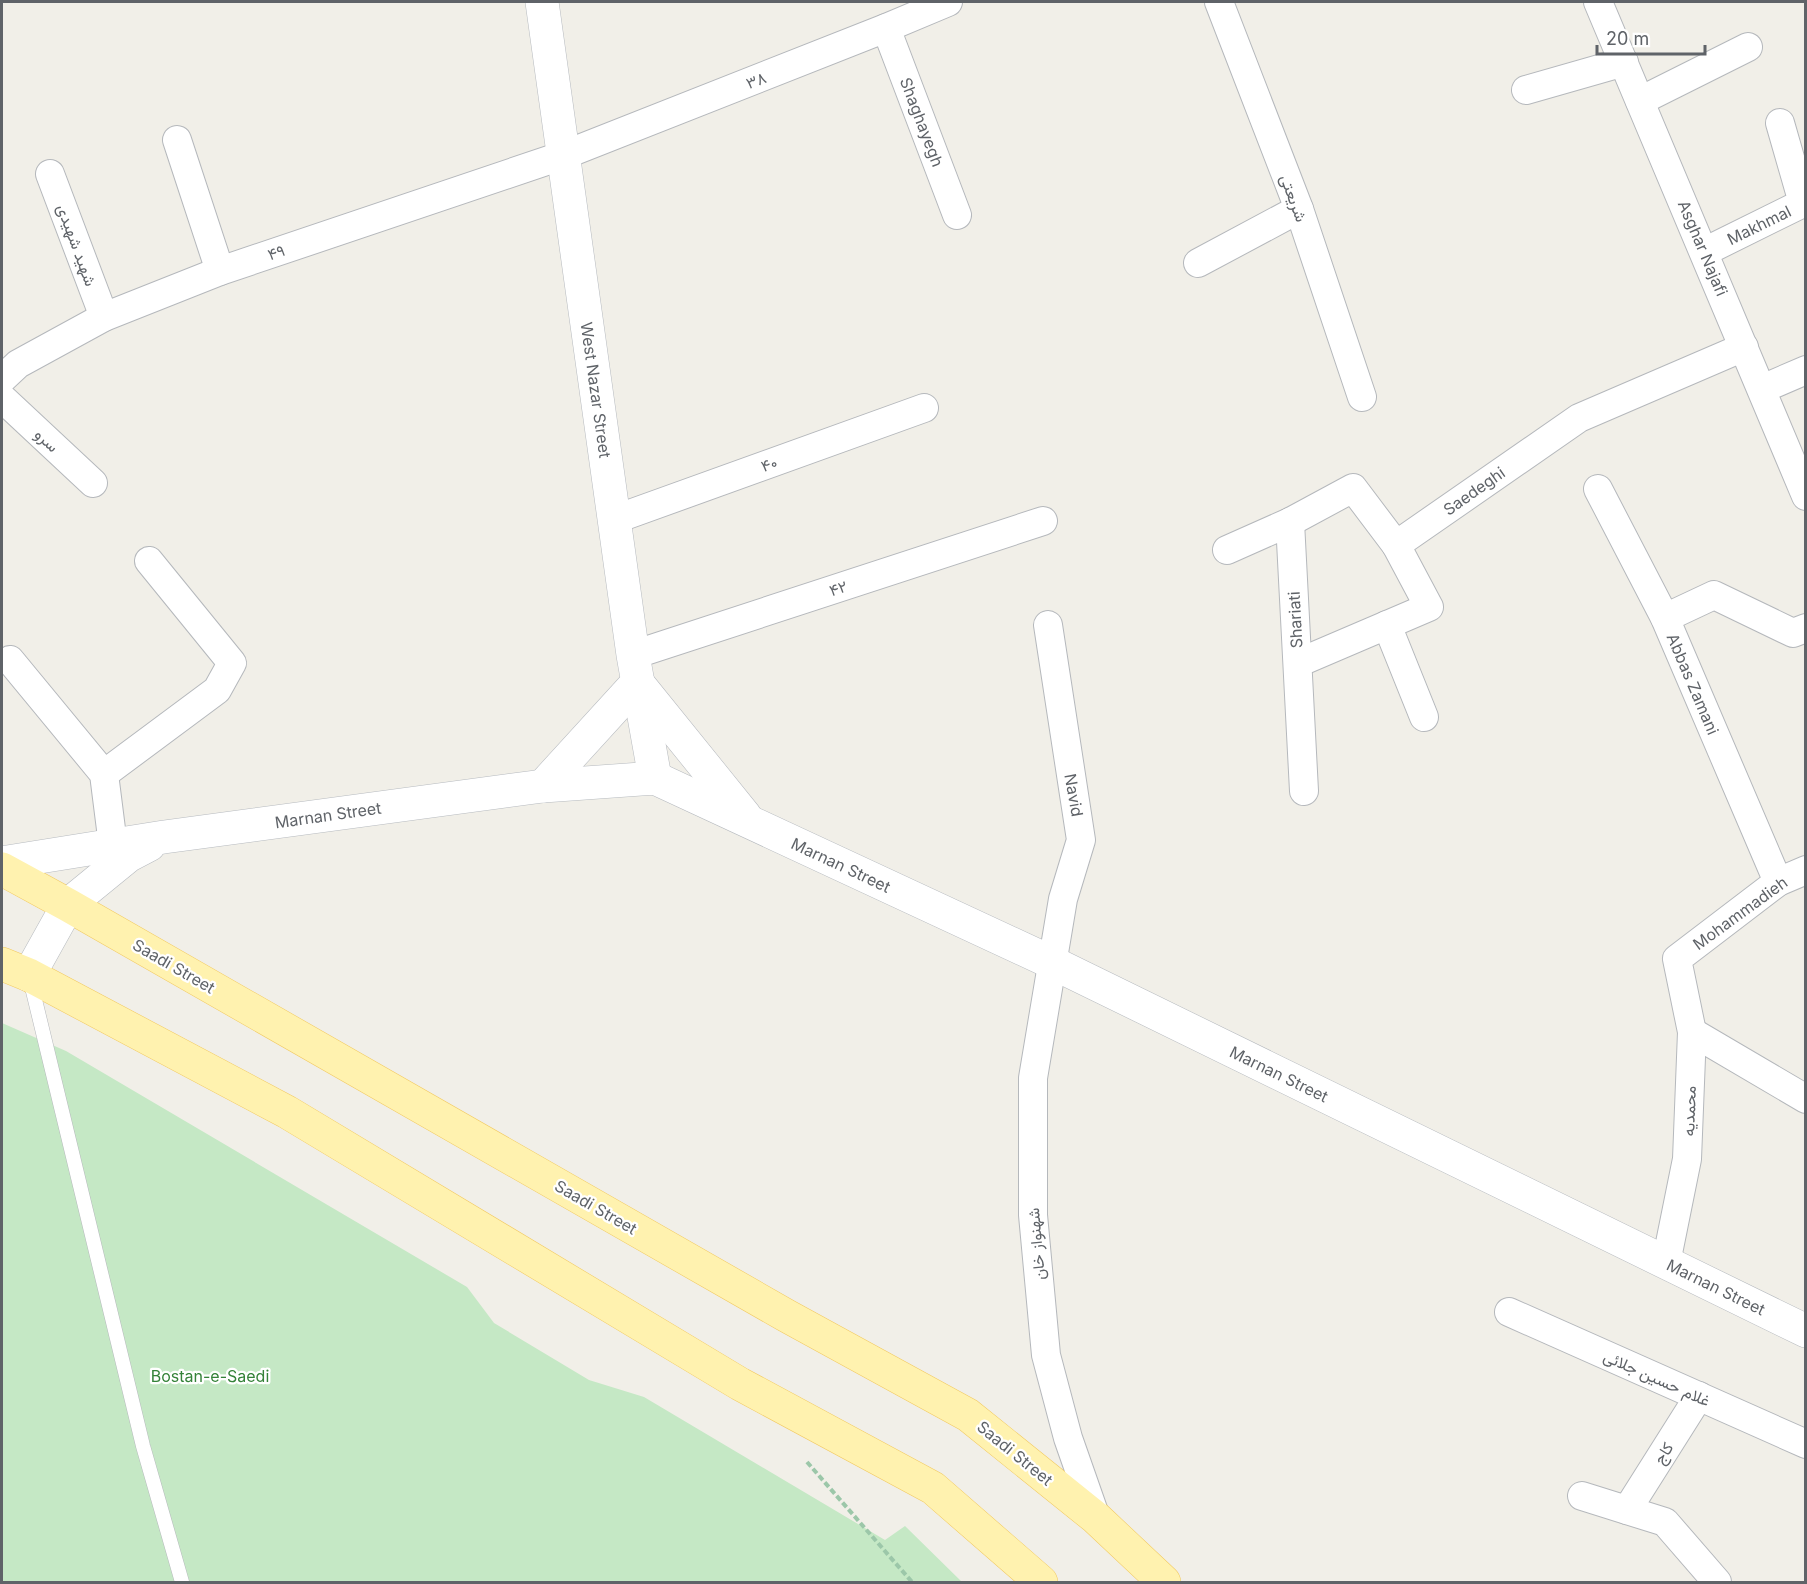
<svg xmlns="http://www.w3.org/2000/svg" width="1807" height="1584" font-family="Inter,Vazirmatn,sans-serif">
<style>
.green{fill:#c5e8c5}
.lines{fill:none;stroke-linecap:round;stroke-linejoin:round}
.lane-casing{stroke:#b5b8bc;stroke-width:15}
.street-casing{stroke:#b5b8bc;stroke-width:30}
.secondary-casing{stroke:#b6babf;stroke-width:34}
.primary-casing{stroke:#f2c960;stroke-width:34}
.path{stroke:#9cc7a9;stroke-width:4;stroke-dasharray:6 3;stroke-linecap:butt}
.lane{stroke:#fff;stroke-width:14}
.street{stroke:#fff;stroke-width:28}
.secondary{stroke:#fff;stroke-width:33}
.primary{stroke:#fff2af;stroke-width:33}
.labels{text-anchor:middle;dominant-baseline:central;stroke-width:4.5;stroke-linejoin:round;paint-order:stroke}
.street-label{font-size:16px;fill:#5f6368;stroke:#fff}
.park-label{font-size:16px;fill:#348238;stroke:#fff}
</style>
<rect width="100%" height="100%" fill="#f1efe8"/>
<path class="green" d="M 2,1023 L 66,1051 L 467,1287 L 494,1323 L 589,1380 L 644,1397 L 885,1540 L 905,1526 L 962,1582 L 2,1582 Z"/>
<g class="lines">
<g class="lane-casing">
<path id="lane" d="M 30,979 L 143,1446 L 182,1582"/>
</g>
<g class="street-casing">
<g id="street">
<path d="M 1219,2 L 1299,209 L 1362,397"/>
<path d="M 1598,2 L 1806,496"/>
<path d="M 886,28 L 957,215"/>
<path d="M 1526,90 L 1624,62"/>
<path d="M 1640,101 L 1748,47"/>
<path d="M 177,140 L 220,271"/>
<path d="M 50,174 L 104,317"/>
<path d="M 1704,252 L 1803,203 L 1780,123"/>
<path d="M 1198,263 L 1299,209"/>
<path d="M 2,379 L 18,364 L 104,317 L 220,271 L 564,155 L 886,28 L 948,2"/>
<path d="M 1762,389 L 1806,370"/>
<path d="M 2,398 L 93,483"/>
<path d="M 1598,489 L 1665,618 L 1778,882"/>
<path d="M 613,520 L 924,408"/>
<path d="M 1290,522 L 1304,791"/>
<path d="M 1227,550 L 1290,522 L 1353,488 L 1396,545"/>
<path d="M 1665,618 L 1714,595 L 1793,633 L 1806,628"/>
<path d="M 1048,625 L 1081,840 L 1063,899 L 1033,1078 L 1033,1215 L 1046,1355 L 1068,1438 L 1096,1518"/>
<path d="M 1387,625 L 1424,717"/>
<path d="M 633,655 L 1043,521"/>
<path d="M 10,660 L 104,774 L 113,845"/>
<path d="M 1298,663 L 1429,607 L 1396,545 L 1579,418 L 1744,347"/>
<path d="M 104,774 L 217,690 L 232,663 L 149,561"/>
<path d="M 1692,1032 L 1806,1099"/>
<path d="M 1666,1263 L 1687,1159 L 1692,1032 L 1677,959 L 1778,882 L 1806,870"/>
<path d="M 1509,1312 L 1806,1444"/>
<path d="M 1582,1496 L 1665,1522 L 1717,1582"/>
<path d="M 1627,1510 L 1699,1396"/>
</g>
</g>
<g class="secondary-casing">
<g id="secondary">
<path d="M 542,2 L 633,655 L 655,778"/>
<path d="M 640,686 L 745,816"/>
<path d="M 543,786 L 637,683"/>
<path d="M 2,863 L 164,837 L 543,786 L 655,778 L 1053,963 L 1806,1331"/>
<path d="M 29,975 L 68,905 L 128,856 L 149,845"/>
</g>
</g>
<g class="primary-casing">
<g id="primary">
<path d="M 2,869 L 68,905 L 787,1316 L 968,1415 L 1096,1518 L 1164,1582"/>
<path d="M 2,964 L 29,975 L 287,1112 L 740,1384 L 933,1488 L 1041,1582"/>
</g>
</g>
<path class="path" d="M 807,1462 L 912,1582"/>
<use href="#lane" class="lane"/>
<use href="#street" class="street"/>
<use href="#secondary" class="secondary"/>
<use href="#primary" class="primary"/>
</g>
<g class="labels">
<g class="street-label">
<text transform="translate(756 80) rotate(-21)">۳۸</text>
<text transform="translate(922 122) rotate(69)">Shaghayegh</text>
<text transform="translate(1294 198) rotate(70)">شریعتی</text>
<text transform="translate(1759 225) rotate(-26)">Makhmal</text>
<text transform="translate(77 245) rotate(70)">شهید شهیدی</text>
<text transform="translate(1703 248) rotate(67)">Asghar Najafi</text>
<text transform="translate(276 252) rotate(-19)">۴۹</text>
<text transform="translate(596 390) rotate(82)">West Nazar Street</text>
<text transform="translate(47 440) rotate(43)">سرو</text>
<text transform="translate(769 464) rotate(-20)">۴۰</text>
<text transform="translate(1474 491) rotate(-35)">Saedeghi</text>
<text transform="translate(838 588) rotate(-18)">۴۲</text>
<text transform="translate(1295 620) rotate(-93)">Shariati</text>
<text transform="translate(1693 684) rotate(67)">Abbas Zamani</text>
<text transform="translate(1074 795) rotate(80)">Navid</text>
<text transform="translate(328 815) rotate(-8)">Marnan Street</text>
<text transform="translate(841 865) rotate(25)">Marnan Street</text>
<text transform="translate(1740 913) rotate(-36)">Mohammadieh</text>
<text transform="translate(174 966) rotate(30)">Saadi Street</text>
<text transform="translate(1279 1074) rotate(26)">Marnan Street</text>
<text transform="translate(1689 1111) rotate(-88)">محمدیه</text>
<text transform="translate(596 1207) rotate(30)">Saadi Street</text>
<text transform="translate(1036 1244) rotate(-95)">شهنواز خان</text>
<text transform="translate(1716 1287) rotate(26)">Marnan Street</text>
<text transform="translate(1657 1378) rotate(24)">غلام حسین جلائی</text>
<text transform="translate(1015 1453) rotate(39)">Saadi Street</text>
<text transform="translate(1663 1453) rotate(-58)">کاج</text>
</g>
<g class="park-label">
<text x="210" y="1376">Bostan-e-Saedi</text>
</g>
</g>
<rect width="1807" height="1584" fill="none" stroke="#5f6368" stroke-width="6"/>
<path d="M1597 45v9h108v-9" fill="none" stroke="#5f6368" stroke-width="3"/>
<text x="1606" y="45" font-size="18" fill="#5f6368" stroke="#ffffff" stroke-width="4.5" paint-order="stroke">20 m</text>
</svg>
